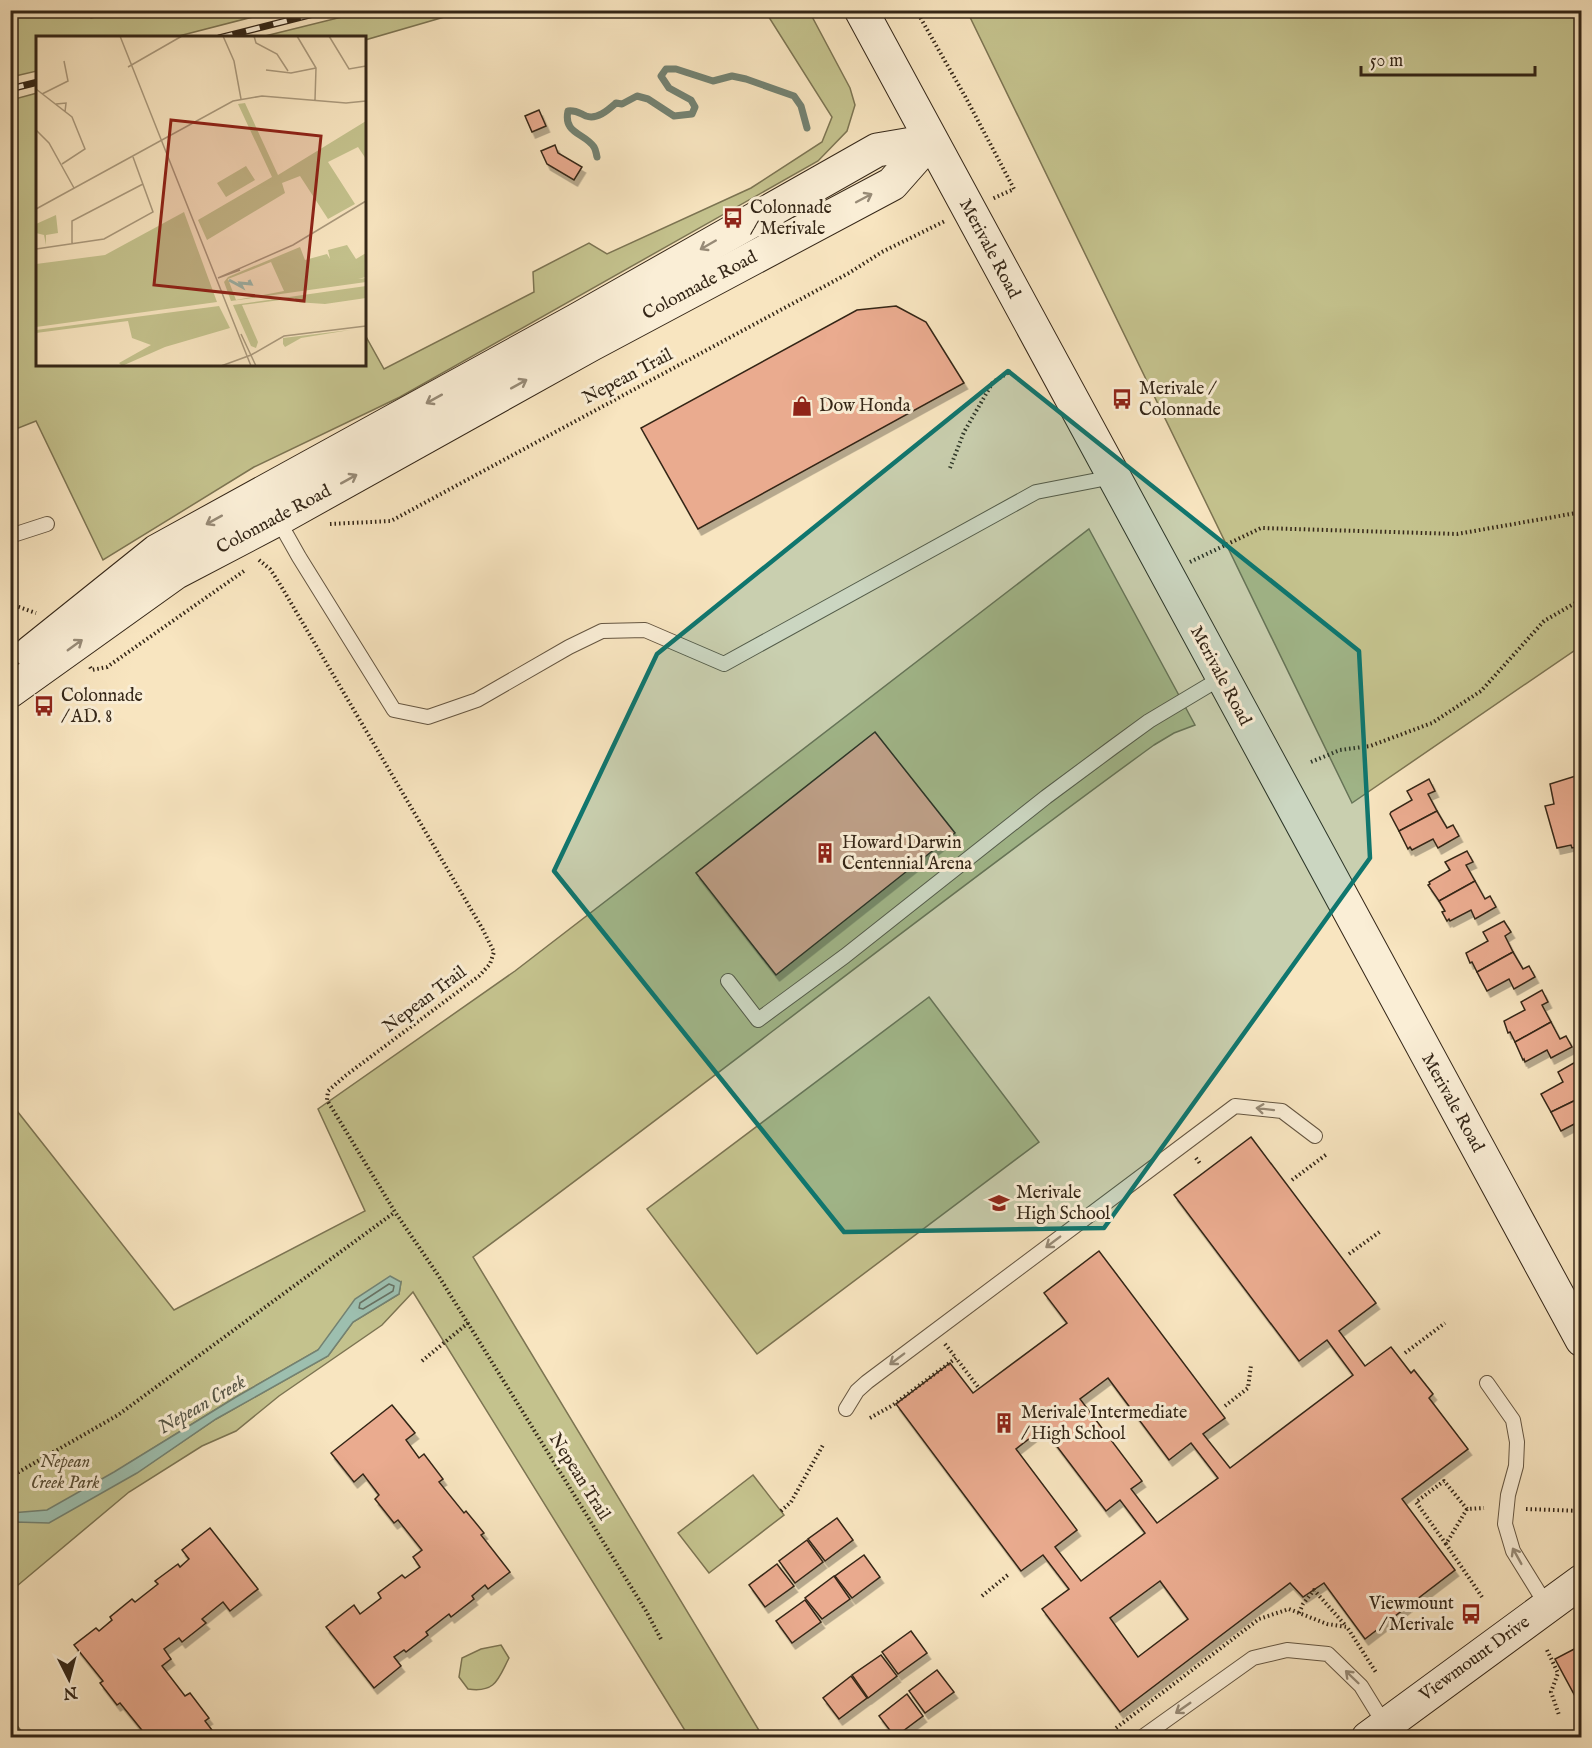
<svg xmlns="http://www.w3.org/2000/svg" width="1592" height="1748" font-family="'IM FELL English',serif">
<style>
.green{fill:#c4c28d;stroke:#7c7452;stroke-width:1.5;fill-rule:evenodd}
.water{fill:#9dbfaf;stroke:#738272;stroke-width:1.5}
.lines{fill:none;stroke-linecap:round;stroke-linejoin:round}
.shore{stroke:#687263;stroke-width:1.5}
.stream{stroke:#738272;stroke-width:7}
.building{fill:#eaab8f;stroke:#342617;stroke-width:1.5;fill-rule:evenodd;filter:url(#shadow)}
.lane-casing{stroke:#655641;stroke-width:16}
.secondary-casing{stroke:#342617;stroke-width:35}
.path{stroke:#342617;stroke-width:4;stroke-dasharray:1.5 3;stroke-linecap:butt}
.lane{stroke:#faeed6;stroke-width:14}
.secondary{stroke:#faeed6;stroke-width:33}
.rail-casing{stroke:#342617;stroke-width:7}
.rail{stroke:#faeed6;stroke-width:4.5;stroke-dasharray:14;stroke-linecap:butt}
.oneway{stroke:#978a76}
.marked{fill:#0f766e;fill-opacity:0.2;stroke:#0f766e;stroke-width:4.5;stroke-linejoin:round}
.labels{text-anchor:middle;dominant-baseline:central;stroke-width:6;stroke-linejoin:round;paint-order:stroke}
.poi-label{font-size:18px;fill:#342617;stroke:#faeed6;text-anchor:start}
.street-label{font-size:18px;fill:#342617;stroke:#faeed6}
.park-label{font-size:18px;font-style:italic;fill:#584d34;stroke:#faeed6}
.water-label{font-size:20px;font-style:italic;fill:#545445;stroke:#faeed6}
.inset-river{fill:none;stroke:#9dbfaf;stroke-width:3}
.inset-road{fill:none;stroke:#aa997c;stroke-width:1.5}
.view{fill:#8f2418;fill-opacity:0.15;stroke:#8f2418;stroke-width:3}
.inset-edge{fill:none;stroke:#342617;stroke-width:3}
</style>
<defs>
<filter id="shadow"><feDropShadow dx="3.5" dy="6" stdDeviation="0" flood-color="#0004"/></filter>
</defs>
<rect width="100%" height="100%" fill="#f8e5c0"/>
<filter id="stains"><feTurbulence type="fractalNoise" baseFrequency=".00333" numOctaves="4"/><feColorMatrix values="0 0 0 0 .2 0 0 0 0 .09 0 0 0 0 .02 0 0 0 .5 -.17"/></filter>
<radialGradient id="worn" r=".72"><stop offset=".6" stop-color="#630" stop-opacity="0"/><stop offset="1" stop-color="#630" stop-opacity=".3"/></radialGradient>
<g class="green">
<path d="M 121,10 L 276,10 L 276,11 L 175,37 L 38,38 L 37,71 L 11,77 L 11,11 L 88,11 L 91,18 Z"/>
<path d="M 370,10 L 465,11 L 365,40 L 364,38 L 261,37 Z"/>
<path d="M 765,11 L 809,11 L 850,88 L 855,105 L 847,131 L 818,161 L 400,397 L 254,467 L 103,560 L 36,421 L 11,431 L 11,100 L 37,93 L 38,364 L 364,364 L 365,335 L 384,369 L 534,292 L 533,272 L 589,243 L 607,254 L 751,188 L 822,142 L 832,117 Z"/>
<path d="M 967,11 L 1581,11 L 1581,646 L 1352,803 Z"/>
<path d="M 1089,529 L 1195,725 L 1174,733 L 1154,745 C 924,912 702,1088 473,1257 L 763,1737 L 689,1737 L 413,1292 L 382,1325 L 279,1396 L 236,1431 L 202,1446 L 129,1492 L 11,1591 L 10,1102 L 174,1310 L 365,1211 L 318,1109 L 515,971 ZM 401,1282 L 399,1294 L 353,1322 L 328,1356 L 216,1419 L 133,1475 L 126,1465 L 236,1397 L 318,1350 Z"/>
<path d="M 929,997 L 1039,1142 L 757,1354 L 647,1209 Z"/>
<path d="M 753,1475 L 784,1515 L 709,1573 L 678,1533 Z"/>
<path d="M 501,1645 L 509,1658 C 498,1679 496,1693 468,1689 L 459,1677 L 462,1658 L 481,1649 Z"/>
<path d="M 11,1718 L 26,1737 L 11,1737 Z"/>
</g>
<path class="water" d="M 390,1276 L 401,1282 L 399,1294 L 353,1322 L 328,1356 L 216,1419 L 137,1473 L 49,1523 L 15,1522 L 11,1525 L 11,1513 L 47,1510 L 114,1472 L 236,1397 L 318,1350 L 355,1299 Z"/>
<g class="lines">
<path class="shore" d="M 389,1284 L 394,1286 L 393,1291 L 363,1309 L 359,1308 L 360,1303 Z"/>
<path class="stream" d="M 597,157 C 596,153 596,150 594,147 C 585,133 563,134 568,111 C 576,110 579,113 586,116 C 597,120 608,110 616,103 L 622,104 L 637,96 L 648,99 L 674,116 L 692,114 L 695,107 L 691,100 L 669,88 L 661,76 L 666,69 L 676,69 L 713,81 L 732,76 L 746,79 L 794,96 L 801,106 L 807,128"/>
</g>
<g class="building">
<path d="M 539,110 L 546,126 L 532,132 L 525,116 Z"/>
<path d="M 555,145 L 558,153 L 582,167 L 574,180 L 547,164 L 541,151 Z"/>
<path d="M 896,306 L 926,322 L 964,383 L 698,529 L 641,428 L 857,310 Z"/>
<path d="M 875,732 L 955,833 L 776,975 L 696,873 Z"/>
<path d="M 1582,774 L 1582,846 L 1572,848 L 1571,845 L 1557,848 L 1545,806 L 1554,804 L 1550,784 Z"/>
<path d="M 1429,779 L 1435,791 L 1428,794 L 1437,811 L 1399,831 L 1390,814 L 1391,812 L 1412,800 L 1407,791 Z"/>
<path d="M 1437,811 L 1447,828 L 1453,825 L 1459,836 L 1438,848 L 1433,839 L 1412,850 L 1410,847 L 1408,849 L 1399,831 Z"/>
<path d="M 1467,851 L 1473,862 L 1466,865 L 1475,881 L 1439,901 L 1428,885 L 1430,884 L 1429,882 L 1450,870 L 1445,862 Z"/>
<path d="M 1475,881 L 1485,899 L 1490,896 L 1496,907 L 1475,919 L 1471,910 L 1450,921 L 1449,919 L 1447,921 L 1442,912 L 1445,911 L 1439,901 Z"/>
<path d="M 1504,921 L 1511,932 L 1505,936 L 1513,952 L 1477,972 L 1472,962 L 1470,963 L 1466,953 L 1488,941 L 1483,932 Z"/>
<path d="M 1513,952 L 1523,969 L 1529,966 L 1535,977 L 1514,989 L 1509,979 L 1487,991 L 1477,972 Z"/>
<path d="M 1542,990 L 1548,1002 L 1542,1005 L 1551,1022 L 1515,1042 L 1510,1032 L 1508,1033 L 1504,1021 L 1525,1010 L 1521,1002 Z"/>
<path d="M 1551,1022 L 1560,1039 L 1566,1036 L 1572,1047 L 1551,1058 L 1547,1050 L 1525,1062 L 1524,1059 L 1523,1060 L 1515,1042 Z"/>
<path d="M 1579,1060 L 1582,1064 L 1582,1074 L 1579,1075 L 1582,1079 L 1582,1097 L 1551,1112 L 1541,1094 L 1563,1082 L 1558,1072 Z"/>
<path d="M 1582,1097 L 1582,1120 L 1561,1131 L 1551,1112 Z"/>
<path d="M 1251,1137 L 1376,1303 L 1339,1331 L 1365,1366 L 1391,1347 L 1411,1373 L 1414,1370 L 1433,1394 L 1429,1398 L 1468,1449 L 1402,1499 L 1455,1570 L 1365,1639 L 1324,1583 L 1303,1597 L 1290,1583 L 1120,1712 L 1042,1609 L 1069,1589 L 1043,1555 L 1021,1571 L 896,1404 L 950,1363 L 973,1393 L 1067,1323 L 1044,1293 L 1099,1251 L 1225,1418 L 1203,1434 L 1230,1468 L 1353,1375 L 1327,1340 L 1299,1361 L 1174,1195 ZM 1108,1378 L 1169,1460 L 1191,1443 L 1218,1478 L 1157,1523 L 1131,1489 L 1142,1481 L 1080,1399 ZM 1043,1428 L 1106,1511 L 1120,1500 L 1145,1533 L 1081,1581 L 1055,1547 L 1077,1530 L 1016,1449 ZM 1160,1581 L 1188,1619 L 1138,1657 L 1110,1618 Z"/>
<path d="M 392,1405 L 415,1433 L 406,1440 L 419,1458 L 424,1454 L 443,1479 L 439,1482 L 464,1513 L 466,1511 L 484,1533 L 481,1535 L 510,1572 L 488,1589 L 485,1585 L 472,1596 L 474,1599 L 451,1617 L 449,1614 L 426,1632 L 428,1635 L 406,1652 L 404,1650 L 394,1657 L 401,1666 L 374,1688 L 326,1627 L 354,1605 L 360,1614 L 381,1598 L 378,1593 L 402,1575 L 405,1578 L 420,1567 L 413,1557 L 422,1550 L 398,1520 L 394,1523 L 375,1499 L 379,1495 L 363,1474 L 354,1482 L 331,1453 Z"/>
<path d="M 837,1518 L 853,1540 L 825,1561 L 808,1539 Z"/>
<path d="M 210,1528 L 258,1589 L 230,1611 L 223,1602 L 202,1619 L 206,1623 L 182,1642 L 179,1638 L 164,1649 L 171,1659 L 162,1666 L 185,1696 L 190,1693 L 209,1718 L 205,1721 L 218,1738 L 141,1738 L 145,1734 L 120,1703 L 117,1705 L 100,1683 L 103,1681 L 74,1645 L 96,1628 L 99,1631 L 112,1620 L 110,1617 L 132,1599 L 135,1602 L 158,1584 L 155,1581 L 178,1564 L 180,1567 L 189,1559 L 182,1550 Z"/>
<path d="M 807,1540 L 823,1562 L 795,1583 L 779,1561 Z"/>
<path d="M 864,1555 L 880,1577 L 852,1598 L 835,1576 Z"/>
<path d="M 777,1564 L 794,1586 L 765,1607 L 749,1585 Z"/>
<path d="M 834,1576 L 850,1599 L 822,1619 L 805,1598 Z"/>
<path d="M 805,1600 L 821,1622 L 792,1643 L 776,1621 Z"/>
<path d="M 911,1631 L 927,1653 L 898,1674 L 882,1652 Z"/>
<path d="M 1578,1647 L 1582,1654 L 1582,1709 L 1555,1659 Z"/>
<path d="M 881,1655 L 897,1676 L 868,1698 L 852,1675 Z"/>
<path d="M 937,1670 L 954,1692 L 925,1713 L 909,1691 Z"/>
<path d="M 851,1676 L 867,1698 L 839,1719 L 823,1698 Z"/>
<path d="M 907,1694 L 923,1716 L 895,1737 L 879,1716 Z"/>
</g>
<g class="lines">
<g class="lane-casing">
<g id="lane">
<path d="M 277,518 L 299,557 L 394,710 L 428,717 L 477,700 L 569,647 L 602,631 L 645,630 L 724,664 L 1036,492 L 1113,477"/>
<path d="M 10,536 L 47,524"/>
<path d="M 728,981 L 758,1020 L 845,956 L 1046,797 L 1112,748 L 1149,721 L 1221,678"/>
<path d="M 1487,1383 L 1513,1420 L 1517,1442 L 1516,1466 L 1508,1495 L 1505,1524 L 1513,1551 L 1547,1606"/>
<path d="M 846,1409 L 857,1391 L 867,1382 L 1235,1106 L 1282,1111 L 1315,1136"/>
<path d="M 1141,1738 L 1253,1658 L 1287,1650 L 1328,1654 L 1361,1686 L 1385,1725"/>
</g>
</g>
<g class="secondary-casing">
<g id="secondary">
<path d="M 861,10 L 1582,1340"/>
<path d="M 31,652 L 157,551 L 577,320 L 877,150 L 930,141"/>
<path d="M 10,691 L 175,573 L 278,519 L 590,345 L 892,184 L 930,141"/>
<path d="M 1368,1738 L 1582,1581"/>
</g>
</g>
<g class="path">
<path d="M 916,10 L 966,98 L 1014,189 L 992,199"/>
<path d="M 950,468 L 964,432 L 993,382 L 1011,371"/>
<path d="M 330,524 L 391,521 L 849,273 L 882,252 L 945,221"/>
<path d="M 259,560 L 270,569 L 281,586 L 482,928 L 494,952 L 490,964 L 479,976 L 345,1076 L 328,1091 L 327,1100 L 395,1212 L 438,1275 L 646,1611 L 662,1641"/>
<path d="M 1190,562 L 1261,528 L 1457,534 L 1582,512"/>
<path d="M 10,604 L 36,613"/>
<path d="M 90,667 L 92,670 L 107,667 L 244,571"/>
<path d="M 1311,762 L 1340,750 L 1370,746 L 1432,723 L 1481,691 L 1544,621 L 1582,599"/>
<path d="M 1196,1158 L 1201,1165"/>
<path d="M 1292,1180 L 1327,1154"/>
<path d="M 1349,1254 L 1381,1231"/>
<path d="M 945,1344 L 956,1358"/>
<path d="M 1405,1353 L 1445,1323"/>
<path d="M 422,1361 L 468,1323"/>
<path d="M 1225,1406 L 1248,1388 L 1251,1365"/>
<path d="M 870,1418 L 893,1405 L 956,1358 L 978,1387"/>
<path d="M 10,1477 L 118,1415 L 395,1212"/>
<path d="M 1467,1509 L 1446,1544 L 1482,1597"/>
<path d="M 1526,1509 L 1582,1511"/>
<path d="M 781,1511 L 791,1502 L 823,1445"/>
<path d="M 1446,1544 L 1416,1502 L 1444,1481 L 1467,1509 L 1484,1508"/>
<path d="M 982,1596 L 1009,1574"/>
<path d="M 1299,1613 L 1303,1604 L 1314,1590 L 1346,1626"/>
<path d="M 1547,1650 L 1558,1673 L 1551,1692 L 1559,1715"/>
<path d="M 1116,1728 L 1259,1619 L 1289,1609 L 1327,1624 L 1347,1627 L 1377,1674"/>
</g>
<use href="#lane" class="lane"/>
<use href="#secondary" class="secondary"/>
<g class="rail-casing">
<g id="rail">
<path d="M 219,38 L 329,10"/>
<path d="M 10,89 L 38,82"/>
</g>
</g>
<use href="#rail" class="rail"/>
</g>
<defs><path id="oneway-shaft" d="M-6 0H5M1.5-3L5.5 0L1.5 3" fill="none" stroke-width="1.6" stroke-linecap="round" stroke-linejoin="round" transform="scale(1.5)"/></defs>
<g class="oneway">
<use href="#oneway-shaft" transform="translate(864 198) rotate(-28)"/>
<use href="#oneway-shaft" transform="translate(708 245) rotate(150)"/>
<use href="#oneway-shaft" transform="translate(519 384) rotate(-29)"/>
<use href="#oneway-shaft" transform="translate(434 399) rotate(151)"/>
<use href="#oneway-shaft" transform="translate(349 479) rotate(-29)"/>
<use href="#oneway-shaft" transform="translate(214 520) rotate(151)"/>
<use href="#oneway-shaft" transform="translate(75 645) rotate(-36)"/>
<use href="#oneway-shaft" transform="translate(1265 1109) rotate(-173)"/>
<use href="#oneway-shaft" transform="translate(1053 1242) rotate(143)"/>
<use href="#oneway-shaft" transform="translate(897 1359) rotate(143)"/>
<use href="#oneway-shaft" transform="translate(1517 1556) rotate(-119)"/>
<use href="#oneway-shaft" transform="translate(1352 1677) rotate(-136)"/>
<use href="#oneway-shaft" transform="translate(1183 1708) rotate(145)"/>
</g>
<path class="marked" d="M 1008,371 L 1359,651 L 1370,858 L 1104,1228 L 844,1232 L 554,871 L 657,654 Z"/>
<defs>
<g id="bus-bare" transform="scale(1.62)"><path d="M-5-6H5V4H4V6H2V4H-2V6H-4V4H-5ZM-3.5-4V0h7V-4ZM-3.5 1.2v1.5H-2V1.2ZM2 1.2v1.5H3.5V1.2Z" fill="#8f2418" stroke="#faeed6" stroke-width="2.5" paint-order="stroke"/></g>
<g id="shop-bare" transform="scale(1.62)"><path d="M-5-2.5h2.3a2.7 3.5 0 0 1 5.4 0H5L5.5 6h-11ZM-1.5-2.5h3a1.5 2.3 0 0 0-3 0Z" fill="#8f2418" stroke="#faeed6" stroke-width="2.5" paint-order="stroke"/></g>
<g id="building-bare" transform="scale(1.62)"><path d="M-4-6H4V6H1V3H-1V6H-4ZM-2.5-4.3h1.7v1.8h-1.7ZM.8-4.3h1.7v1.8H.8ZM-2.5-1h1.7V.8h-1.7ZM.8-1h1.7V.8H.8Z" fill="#8f2418" stroke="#faeed6" stroke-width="2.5" paint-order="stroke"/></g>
<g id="school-bare" transform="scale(1.62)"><path d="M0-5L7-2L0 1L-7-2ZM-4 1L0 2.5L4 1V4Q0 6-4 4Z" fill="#8f2418" stroke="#faeed6" stroke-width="2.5" paint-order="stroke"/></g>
</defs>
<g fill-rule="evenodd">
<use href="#bus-bare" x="733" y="218"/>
<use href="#bus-bare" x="1122" y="399"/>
<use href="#shop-bare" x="802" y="406"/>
<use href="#bus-bare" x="44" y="706"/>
<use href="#building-bare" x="825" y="853"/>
<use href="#school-bare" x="999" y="1203"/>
<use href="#building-bare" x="1004" y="1423"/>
<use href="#bus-bare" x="1471" y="1614"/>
</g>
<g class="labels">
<g class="poi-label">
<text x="750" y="208">Colonnade<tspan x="750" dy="21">/ Merivale</tspan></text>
<text x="1139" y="389">Merivale /<tspan x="1139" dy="21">Colonnade</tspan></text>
<text x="819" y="406">Dow Honda</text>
<text x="61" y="696">Colonnade<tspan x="61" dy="21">/ AD. 8</tspan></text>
<text x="842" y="843">Howard Darwin<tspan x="842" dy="21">Centennial Arena</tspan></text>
<text x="1016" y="1193">Merivale<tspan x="1016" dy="21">High School</tspan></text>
<text x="1021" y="1413">Merivale Intermediate<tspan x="1021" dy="21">/ High School</tspan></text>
<text x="1454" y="1604" text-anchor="end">Viewmount<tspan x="1454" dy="21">/ Merivale</tspan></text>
</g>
<g class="street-label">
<text transform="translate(989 249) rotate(62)">Merivale Road</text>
<text transform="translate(700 286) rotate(-28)">Colonnade Road</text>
<text transform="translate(628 377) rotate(-28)">Nepean Trail</text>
<text transform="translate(274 520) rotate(-28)">Colonnade Road</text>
<text transform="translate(1220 676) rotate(62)">Merivale Road</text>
<text transform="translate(425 1000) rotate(-37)">Nepean Trail</text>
<text transform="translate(1452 1103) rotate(61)">Merivale Road</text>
<text transform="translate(579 1477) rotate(58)">Nepean Trail</text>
<text transform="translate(1475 1659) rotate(-36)">Viewmount Drive</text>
</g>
<g class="park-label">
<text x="65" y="1462">Nepean<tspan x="65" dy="21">Creek Park</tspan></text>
</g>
<g class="water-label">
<text transform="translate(202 1405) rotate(-30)">Nepean Creek</text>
</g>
</g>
<g transform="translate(36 36)">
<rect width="330" height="330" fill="#f8e5c0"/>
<path d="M 209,67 L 242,139 L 330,85 L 330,123 L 322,111 L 292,126 L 319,168 L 292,183 L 264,140 L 246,147 L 249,157 L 171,204 L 162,184 L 236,141 L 202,68 ZM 210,130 L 219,144 L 190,161 L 181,147 ZM 148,176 L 181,266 L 0,291 L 0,228 L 69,219 ZM 20,179 L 22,197 L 10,199 L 10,209 L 8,199 L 0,197 L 0,188 ZM 311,209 L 320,223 L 330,217 L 330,241 L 322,243 L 330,242 L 330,246 L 195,265 L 188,246 L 192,241 L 264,211 L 269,224 L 291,218 L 294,223 L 292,214 ZM 235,226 L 248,255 L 200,264 L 192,243 ZM 330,250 L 330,262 L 289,268 L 260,266 L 259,262 L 206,269 L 222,306 L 220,312 L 215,310 L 197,269 ZM 183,270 L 194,292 L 129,311 L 86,330 L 83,327 L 115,309 L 96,302 L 92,285 L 0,297 L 0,294 ZM 314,294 L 265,302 L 249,311 L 247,308 L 247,302 Z" fill="#c4c28d" fill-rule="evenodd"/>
<path class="inset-river" d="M 193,244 L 206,251 L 204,247 L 215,248 L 213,244"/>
<path class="inset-road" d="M 84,0 L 215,330M 187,0 L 198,25 L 205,63M 218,0 L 220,7 L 241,18 L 252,35M 261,0 L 280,32 L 279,64M 293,0 L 313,33 L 330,30M 92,31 L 146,0M 230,34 L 255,37 L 280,32M 0,53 L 36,81 L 49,113 L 26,128M 6,58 L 32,45 L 28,25M 20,68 L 30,67 L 29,76M 0,94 L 13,107 L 38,152M 0,173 L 197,65 L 226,60 L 310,67 L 330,65M 36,208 L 36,185 L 107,148M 0,213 L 68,203 L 117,176 L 97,121M 182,242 L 257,209 L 330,165M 182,242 L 204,234M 205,298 L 220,330M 185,330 L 215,319 L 248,300 L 330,290"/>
<path class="view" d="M 135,84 L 285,100 L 268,265 L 118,249 Z"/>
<rect width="330" height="330" class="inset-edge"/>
</g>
<rect width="1592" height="1748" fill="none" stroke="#f8e5c0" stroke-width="36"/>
<rect x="12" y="12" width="1568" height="1724" fill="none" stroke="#342617" stroke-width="3"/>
<rect x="18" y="18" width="1556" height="1712" fill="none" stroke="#342617" stroke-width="1.5"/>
<g transform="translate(69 1679) rotate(174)" stroke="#faeed6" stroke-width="4.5" paint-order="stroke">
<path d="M0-4.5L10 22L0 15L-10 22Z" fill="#342617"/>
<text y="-9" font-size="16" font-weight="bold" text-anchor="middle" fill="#342617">N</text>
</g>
<path d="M1361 66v9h174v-9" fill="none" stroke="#342617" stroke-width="3"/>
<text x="1370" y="66" font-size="18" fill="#342617" stroke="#faeed6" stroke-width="4.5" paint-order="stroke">50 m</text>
<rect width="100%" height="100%" filter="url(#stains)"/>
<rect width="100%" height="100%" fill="url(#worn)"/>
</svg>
